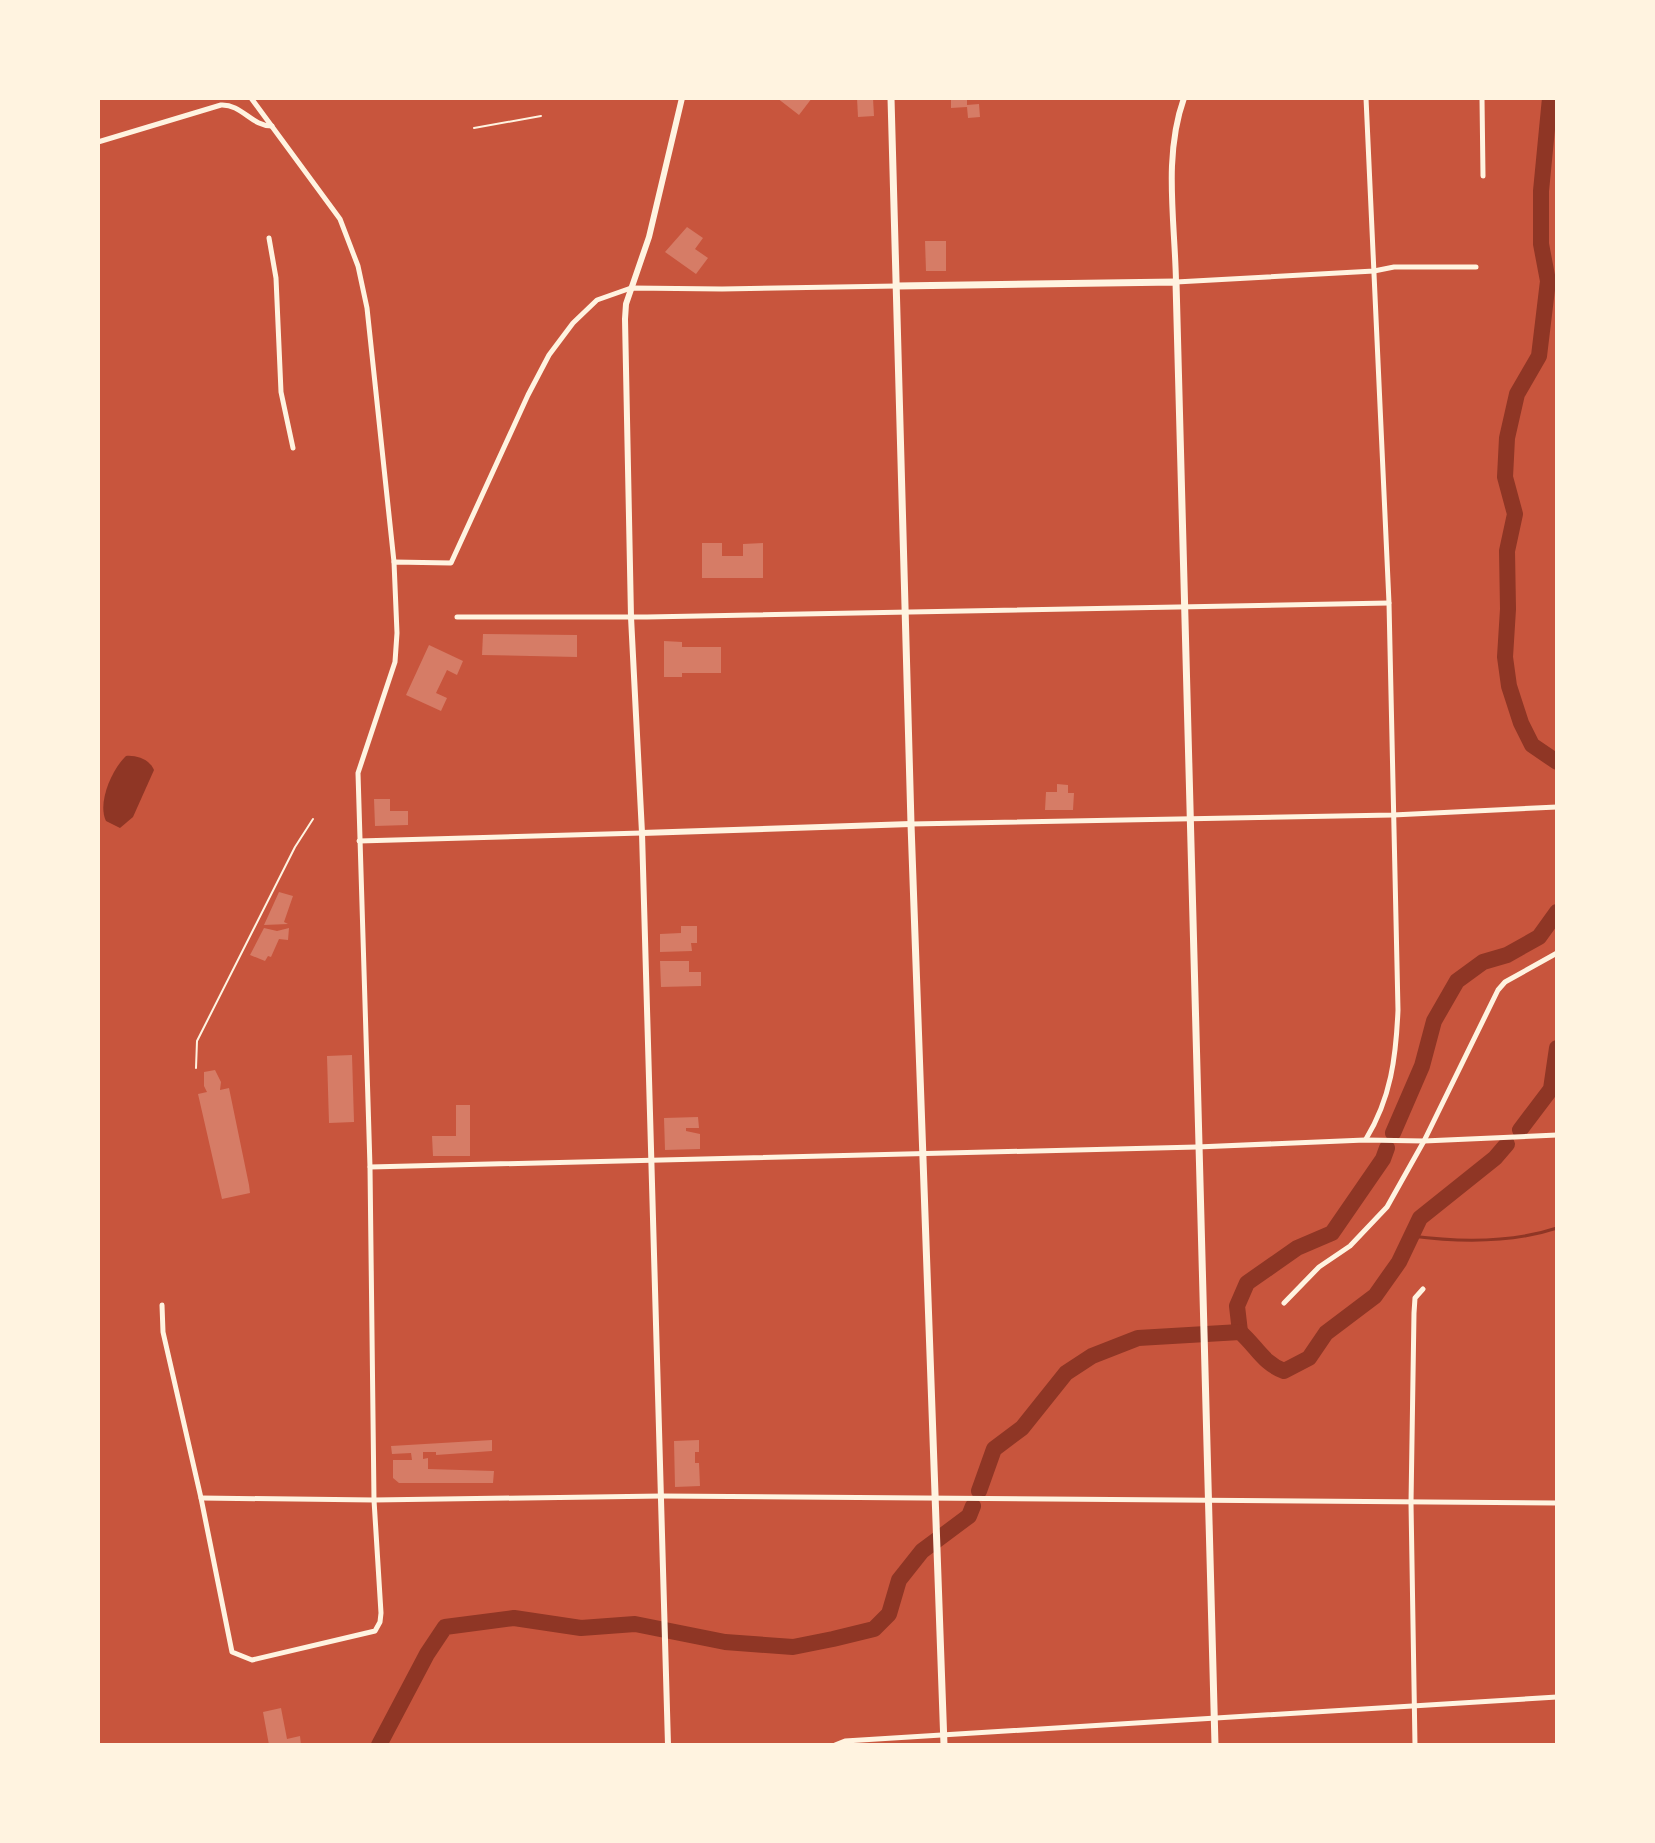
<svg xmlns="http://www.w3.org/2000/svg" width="1655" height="1843" font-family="'PT Sans Narrow',sans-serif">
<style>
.water{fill:#8f3625}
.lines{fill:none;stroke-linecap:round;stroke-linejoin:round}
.stream{stroke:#8f3625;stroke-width:3}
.river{stroke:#8f3625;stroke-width:16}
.building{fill:#d67c66}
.path{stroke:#fff3e0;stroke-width:2}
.minor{stroke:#fff3e0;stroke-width:5}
.tertiary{stroke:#fff3e0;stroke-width:6}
.secondary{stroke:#fff3e0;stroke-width:7}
</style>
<rect width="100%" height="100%" fill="#c8553d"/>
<path class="water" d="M 126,756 C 137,755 150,760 154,770 L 133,817 L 120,828 L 106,821 C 97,803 112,769 126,756 Z"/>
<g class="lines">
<path class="stream" d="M 1411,1236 C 1458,1242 1512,1243 1557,1228"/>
<g class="river">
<path d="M 1550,98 L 1541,191 L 1541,244 L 1548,281 L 1539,356 L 1517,394 L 1507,438 L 1505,477 L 1515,514 L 1507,551 L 1508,609 L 1505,657 L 1509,686 L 1521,723 L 1532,745 L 1557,762"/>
<path d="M 1520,1130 L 1551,1089 L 1557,1048"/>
<path d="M 1393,1133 L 1422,1066 L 1434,1021 L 1457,981 L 1483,962 L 1507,955 L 1539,937 L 1557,912"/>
<path d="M 1240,1332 L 1237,1306 L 1247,1283 L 1297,1248 L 1332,1233 L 1383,1159 L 1387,1148"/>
<path d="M 979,1491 L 994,1449 L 1022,1428 L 1066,1373 L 1092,1356 L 1138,1338 L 1240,1332 C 1257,1347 1263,1363 1284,1371 L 1309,1358 L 1326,1333 L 1375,1296 L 1399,1262 L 1420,1218 L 1495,1158 L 1507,1144"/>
<path d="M 379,1745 L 427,1654 L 445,1627 L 514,1618 L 581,1628 L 635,1624 L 725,1642 L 793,1647 L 833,1639 L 874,1629 L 889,1614 L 899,1580 L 922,1551 L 969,1516 L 973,1506"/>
</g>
</g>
<g class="building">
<path d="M 777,98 L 812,98 L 799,115 Z"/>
<path d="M 857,98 L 873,98 L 874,116 L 858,117 Z"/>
<path d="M 951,98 L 967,98 L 967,105 L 979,104 L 980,117 L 968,118 L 967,107 L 951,108 Z"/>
<path d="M 687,227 L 703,238 L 695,249 L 708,258 L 696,274 L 665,252 Z"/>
<path d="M 925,241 L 946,241 L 946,271 L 926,271 Z"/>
<path d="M 702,543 L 722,543 L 722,556 L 743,556 L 743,544 L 763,543 L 763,578 L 702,578 Z"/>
<path d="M 483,634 L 577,635 L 577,657 L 482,655 Z"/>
<path d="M 664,641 L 682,642 L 682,647 L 721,647 L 721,673 L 682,673 L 682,677 L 664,677 Z"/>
<path d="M 429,645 L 463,661 L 457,675 L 447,670 L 436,693 L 447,698 L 441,711 L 406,695 Z"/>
<path d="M 1057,784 L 1068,785 L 1068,793 L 1074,793 L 1073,810 L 1045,810 L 1046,792 L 1057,792 Z"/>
<path d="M 374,799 L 390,799 L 390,811 L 408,811 L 408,825 L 375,826 Z"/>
<path d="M 279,892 L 293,896 L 284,922 L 288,924 L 264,925 Z"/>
<path d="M 681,926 L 697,926 L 697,943 L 691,943 L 692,951 L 660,952 L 660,934 L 681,933 Z"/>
<path d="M 264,928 L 277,931 L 289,928 L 288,940 L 279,939 L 271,957 L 268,956 L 265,961 L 250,955 Z"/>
<path d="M 660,961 L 689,961 L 689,972 L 701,972 L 701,986 L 661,987 Z"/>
<path d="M 352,1055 L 354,1122 L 329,1123 L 327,1056 Z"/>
<path d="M 215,1070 L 221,1082 L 220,1090 L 229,1088 L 249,1185 L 250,1193 L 222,1199 L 198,1094 L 207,1092 L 204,1086 L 204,1072 Z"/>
<path d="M 456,1105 L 470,1105 L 470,1156 L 433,1156 L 432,1136 L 456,1136 Z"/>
<path d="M 698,1117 L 699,1128 L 686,1128 L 686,1131 L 700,1134 L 700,1149 L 665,1150 L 664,1118 Z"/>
<path d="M 492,1440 L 492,1451 L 436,1455 L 436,1452 L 423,1452 L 423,1459 L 428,1458 L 428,1469 L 494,1471 L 493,1483 L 399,1483 L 393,1478 L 393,1460 L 412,1460 L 411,1453 L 392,1454 L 391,1446 Z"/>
<path d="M 699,1440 L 699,1452 L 695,1452 L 695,1463 L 699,1463 L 700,1486 L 675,1487 L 674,1441 Z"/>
<path d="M 281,1708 L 287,1739 L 300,1736 L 301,1745 L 269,1745 L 263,1712 Z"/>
</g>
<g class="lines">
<g class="path">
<path d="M 474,128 L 541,116"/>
<path d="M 196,1068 L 197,1041 L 295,847 L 313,819"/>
</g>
<g class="minor">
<path d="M 251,98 L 340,219 L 358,266 L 367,308 L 394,562"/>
<path d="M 1366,98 L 1389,603 L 1398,1010 C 1396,1057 1391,1098 1366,1139"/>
<path d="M 1482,98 L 1483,176"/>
<path d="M 98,142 L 221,105 C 242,104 251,126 272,126"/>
<path d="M 269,238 L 276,278 L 281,392 L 293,448"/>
<path d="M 1176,282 L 1374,271 L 1394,267 L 1476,267"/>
<path d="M 457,617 L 647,617 L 1389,603"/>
<path d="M 911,824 L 1393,815 L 1557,807"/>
<path d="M 359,841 L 642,833"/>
<path d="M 370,1167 L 1197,1147 L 1365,1140 L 1424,1141 L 1557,1135"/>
<path d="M 1284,1303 L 1319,1267 L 1350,1246 L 1387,1207 L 1424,1141 L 1498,990 L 1505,982 L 1557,953"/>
<path d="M 162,1305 L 163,1332 L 201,1498 L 232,1652 L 252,1660 L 375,1631 L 380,1622 L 381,1613 L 374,1500 L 370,1167 L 358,773 L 395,662 L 397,633 L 394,562 L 451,563 L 528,395 L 549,355 L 573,323 L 597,300 L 631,288 L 722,289 L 897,286"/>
<path d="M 201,1498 L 374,1500 L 662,1496 L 1557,1503"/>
<path d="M 835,1745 L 845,1741 L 1557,1697"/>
<path d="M 1415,1745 L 1411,1503 L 1414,1313 L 1415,1298 L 1423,1289"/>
</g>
<g class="tertiary">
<path d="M 1176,282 C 1175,221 1163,157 1184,98"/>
<path d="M 642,833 L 911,824"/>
<path d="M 668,1745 L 642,833 L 631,617 L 625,319 L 626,304 L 649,237 L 682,98"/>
</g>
<g class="secondary">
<path d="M 891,98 L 911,824 L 944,1745"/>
<path d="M 897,286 L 1176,282 L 1215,1745"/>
</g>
</g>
<rect width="1655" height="1843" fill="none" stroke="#fff3e0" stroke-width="200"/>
</svg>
